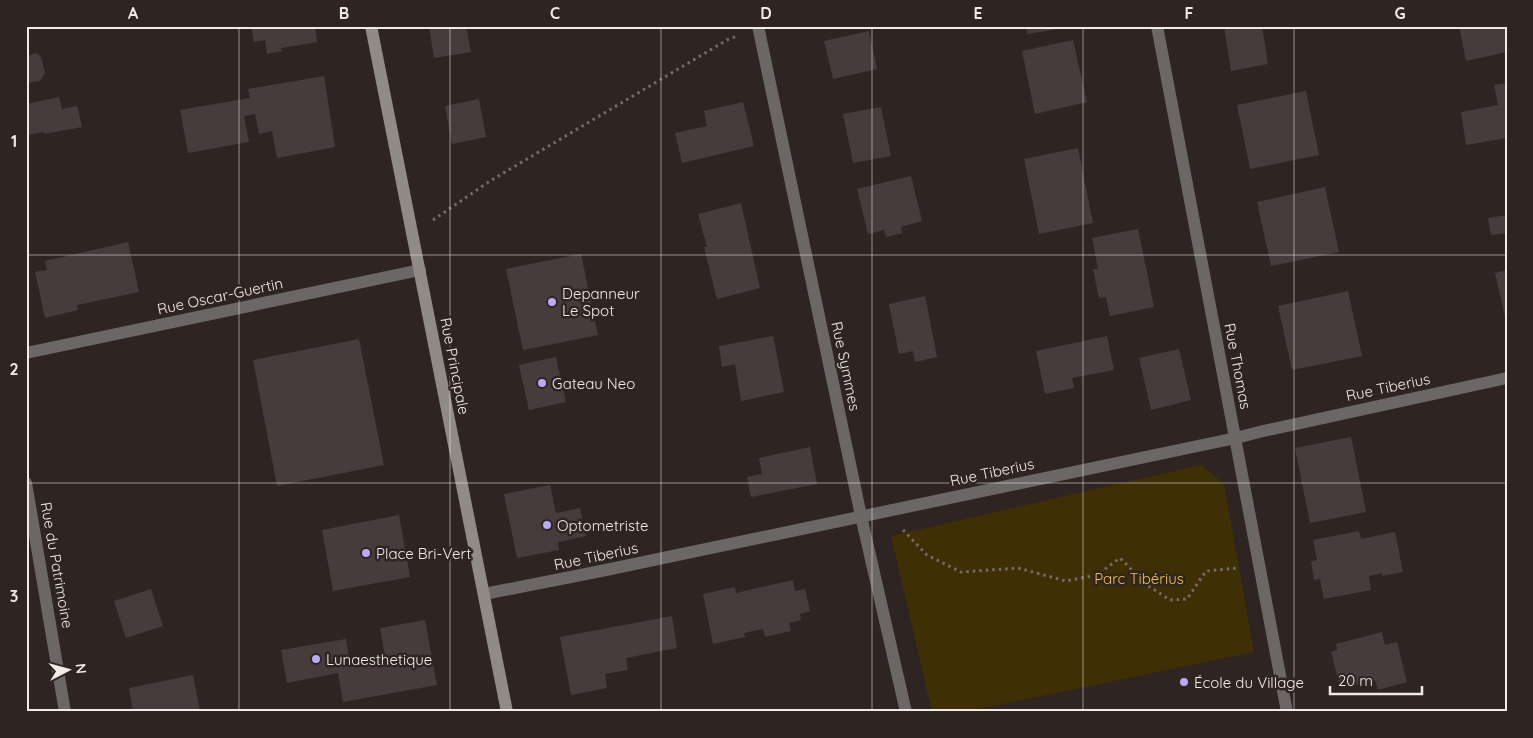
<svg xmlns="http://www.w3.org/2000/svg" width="1533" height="738" font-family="Quicksand,sans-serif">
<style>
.green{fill:#3e2f05}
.building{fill:#473c3c}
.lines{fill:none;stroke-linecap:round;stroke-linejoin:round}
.path{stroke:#746c69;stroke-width:3;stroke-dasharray:2.5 4;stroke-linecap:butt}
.street{stroke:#6a6764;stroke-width:12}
.secondary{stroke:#908b86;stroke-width:12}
.grid{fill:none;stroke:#f1ebe8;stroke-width:1;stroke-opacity:0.55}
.poi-dot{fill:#baaaf6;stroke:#2e2522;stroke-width:2}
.labels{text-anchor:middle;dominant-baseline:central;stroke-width:5;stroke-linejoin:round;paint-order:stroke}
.poi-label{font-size:15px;fill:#f1ebe8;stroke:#2e2522;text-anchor:start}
.street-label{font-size:15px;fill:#f1ebe8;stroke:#2e2522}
.park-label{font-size:15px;fill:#f0c039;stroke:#2e2522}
.neatline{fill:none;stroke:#f1ebe8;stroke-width:2}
.grid-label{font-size:16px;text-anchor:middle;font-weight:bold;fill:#f1ebe8}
</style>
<rect width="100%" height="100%" fill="#2e2522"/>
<path class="green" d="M 1201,465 L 1224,484 L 1254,652 L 964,712 L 932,712 L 891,536 Z"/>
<g class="building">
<path d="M 251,26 L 315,26 L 317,42 L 281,48 L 282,51 L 267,54 L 265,40 L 254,42 Z"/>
<path d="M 429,26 L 466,26 L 471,52 L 434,58 Z"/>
<path d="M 1026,26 L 1071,26 L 1071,27 L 1027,34 Z"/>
<path d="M 1224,26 L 1262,26 L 1268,64 L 1231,71 Z"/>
<path d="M 1459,26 L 1504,26 L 1507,40 L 1507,52 L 1466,61 Z"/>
<path d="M 869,31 L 877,69 L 833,79 L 824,41 Z"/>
<path d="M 1073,40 L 1087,102 L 1035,114 L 1022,51 Z"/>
<path d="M 37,53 L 41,57 L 45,73 L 40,81 L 26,83 L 26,56 Z"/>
<path d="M 324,76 L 335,147 L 277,158 L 272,131 L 259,134 L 255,114 L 244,116 L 249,142 L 188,153 L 180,110 L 250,98 L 248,89 Z"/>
<path d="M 1507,83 L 1507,138 L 1466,145 L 1461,112 L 1498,105 L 1494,85 Z"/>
<path d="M 1306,91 L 1319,155 L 1250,169 L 1237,105 Z"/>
<path d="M 59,97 L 62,109 L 77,106 L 82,127 L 44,134 L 44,132 L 26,135 L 26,104 Z"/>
<path d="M 479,99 L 486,137 L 452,144 L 445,106 Z"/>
<path d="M 743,102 L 754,146 L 682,163 L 675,133 L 707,126 L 704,111 Z"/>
<path d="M 881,107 L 891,156 L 853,163 L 843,114 Z"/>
<path d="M 1078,148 L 1093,223 L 1039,234 L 1024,159 Z"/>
<path d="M 911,176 L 922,221 L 901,227 L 902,233 L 886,237 L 884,230 L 868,234 L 857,189 Z"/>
<path d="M 1325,187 L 1339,252 L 1271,266 L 1257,202 Z"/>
<path d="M 741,203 L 760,288 L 717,299 L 704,247 L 707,247 L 698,214 Z"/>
<path d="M 1507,215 L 1507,233 L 1491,235 L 1488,218 Z"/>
<path d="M 1138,229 L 1154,307 L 1110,316 L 1106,297 L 1099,298 L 1093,269 L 1098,269 L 1092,238 Z"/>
<path d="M 128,242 L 139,292 L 77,305 L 78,310 L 45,318 L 35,272 L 47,270 L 45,261 Z"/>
<path d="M 581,254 L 598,335 L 523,350 L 506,269 Z"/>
<path d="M 1507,270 L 1507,321 L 1506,321 L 1495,273 Z"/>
<path d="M 1348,291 L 1362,356 L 1292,370 L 1278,306 Z"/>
<path d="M 925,296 L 937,357 L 915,362 L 913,351 L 899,354 L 889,304 Z"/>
<path d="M 773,336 L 784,392 L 741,401 L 735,364 L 722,367 L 719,346 Z"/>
<path d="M 1107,336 L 1114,370 L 1072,378 L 1074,388 L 1045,394 L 1036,351 Z"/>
<path d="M 359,339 L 384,465 L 277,486 L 253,360 Z"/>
<path d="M 1179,349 L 1191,400 L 1151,410 L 1139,358 Z"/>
<path d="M 556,357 L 566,402 L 529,410 L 519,365 Z"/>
<path d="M 1351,437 L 1366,512 L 1310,523 L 1295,448 Z"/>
<path d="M 810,447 L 817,484 L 751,497 L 747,477 L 762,474 L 759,458 Z"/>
<path d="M 550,485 L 556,513 L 580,508 L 586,536 L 558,542 L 559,550 L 517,558 L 504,494 Z"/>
<path d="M 399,515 L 410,577 L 333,591 L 322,530 Z"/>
<path d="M 1359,531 L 1361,539 L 1395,532 L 1403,572 L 1382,576 L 1382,573 L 1369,576 L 1371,590 L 1324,599 L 1320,579 L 1314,580 L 1311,561 L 1317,560 L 1313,540 Z"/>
<path d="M 793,580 L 795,591 L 805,589 L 810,611 L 800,614 L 801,620 L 789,623 L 791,631 L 765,637 L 763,629 L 744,633 L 745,637 L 713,644 L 703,594 L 735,587 L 736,593 Z"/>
<path d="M 151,589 L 163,626 L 126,638 L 114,601 Z"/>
<path d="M 672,616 L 677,648 L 626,658 L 628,670 L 605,674 L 607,688 L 571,695 L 560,637 Z"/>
<path d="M 425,620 L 437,685 L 343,702 L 338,673 L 287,683 L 281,650 L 346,639 L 350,662 L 385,656 L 380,628 Z"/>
<path d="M 1382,632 L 1385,645 L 1397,642 L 1407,682 L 1378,690 L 1375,680 L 1348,687 L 1346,682 L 1339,683 L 1331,652 L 1337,650 L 1336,644 Z"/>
<path d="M 193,675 L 200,712 L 133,712 L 129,688 Z"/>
</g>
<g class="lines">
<g class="path">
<path d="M 433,220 L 490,181 L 727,40 L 737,36"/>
<path d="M 903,530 L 927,555 L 961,572 L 1018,568 L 1066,581 L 1097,575 L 1120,558 L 1147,585 L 1170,600 L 1187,599 L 1206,571 L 1238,568"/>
</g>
<g class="street">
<path d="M 758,26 L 861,516 L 906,712"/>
<path d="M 1157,26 L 1287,712"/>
<path d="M 26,353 L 420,270"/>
<path d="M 26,483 L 65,712"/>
<path d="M 484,594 L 601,571 L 1236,438 L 1259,432 L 1507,378"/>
</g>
<path class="secondary" d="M 371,26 L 507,712"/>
</g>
<path class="grid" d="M 239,26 L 239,712M 450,26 L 450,712M 661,26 L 661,712M 872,26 L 872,712M 1083,26 L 1083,712M 1294,26 L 1294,712M 26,255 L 1507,255M 26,483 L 1507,483"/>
<g class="poi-dot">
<circle cx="552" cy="302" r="5"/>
<circle cx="542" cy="383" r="5"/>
<circle cx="547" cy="525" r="5"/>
<circle cx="366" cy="553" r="5"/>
<circle cx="316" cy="659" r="5"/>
<circle cx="1184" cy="682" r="5"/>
</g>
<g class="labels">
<g class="poi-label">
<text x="562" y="293">Depanneur<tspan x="562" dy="17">Le Spot</tspan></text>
<text x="552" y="383">Gateau Neo</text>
<text x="557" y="525">Optometriste</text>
<text x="376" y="553">Place Bri-Vert</text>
<text x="326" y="659">Lunaesthetique</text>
<text x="1194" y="682">École du Village</text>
</g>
<g class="street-label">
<text transform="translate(220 296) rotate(-12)">Rue Oscar-Guertin</text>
<text transform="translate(455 366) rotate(79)">Rue Principale</text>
<text transform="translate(846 366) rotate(78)">Rue Symmes</text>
<text transform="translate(1238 366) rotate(79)">Rue Thomas</text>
<text transform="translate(1388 387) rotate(-12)">Rue Tiberius</text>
<text transform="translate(992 472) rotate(-12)">Rue Tiberius</text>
<text transform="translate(596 556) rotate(-12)">Rue Tiberius</text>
<text transform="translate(57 565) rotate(80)">Rue du Patrimoine</text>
</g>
<g class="park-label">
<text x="1139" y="578">Parc Tibérius</text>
</g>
</g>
<rect width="1533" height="738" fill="none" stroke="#2e2522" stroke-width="55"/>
<g transform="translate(68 670) rotate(84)" stroke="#2e2522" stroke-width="4" paint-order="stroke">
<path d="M0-4L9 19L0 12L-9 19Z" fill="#f1ebe8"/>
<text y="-8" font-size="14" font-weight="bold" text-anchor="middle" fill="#f1ebe8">N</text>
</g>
<path d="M1330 686v8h92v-8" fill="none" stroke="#f1ebe8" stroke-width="2.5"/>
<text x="1338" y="686" font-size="15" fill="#f1ebe8" stroke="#2e2522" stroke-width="4" paint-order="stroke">20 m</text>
<rect x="28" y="28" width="1478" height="682" class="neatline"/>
<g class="grid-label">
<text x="133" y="19">A</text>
<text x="344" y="19">B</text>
<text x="555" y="19">C</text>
<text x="766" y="19">D</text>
<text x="978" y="19">E</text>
<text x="1189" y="19">F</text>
<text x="1400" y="19">G</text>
<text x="14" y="147">1</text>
<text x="14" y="375">2</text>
<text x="14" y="602">3</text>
</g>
</svg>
